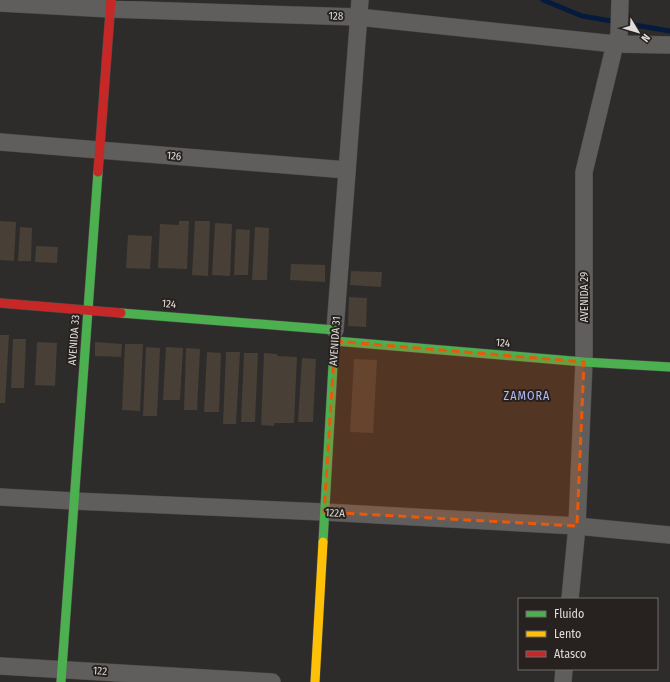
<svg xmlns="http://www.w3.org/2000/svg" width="670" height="682" font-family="'Fira Sans Condensed',sans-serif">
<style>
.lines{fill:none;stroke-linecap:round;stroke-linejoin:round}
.stream{stroke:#061a3e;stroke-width:5}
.building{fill:#483f36}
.street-casing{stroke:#4b4947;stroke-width:18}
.fast-casing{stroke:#4b4947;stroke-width:10}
.slow-casing{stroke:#4b4947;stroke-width:10}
.jam-casing{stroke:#4b4947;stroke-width:10}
.street{stroke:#605e5d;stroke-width:17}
.fast{stroke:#4caf50;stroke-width:9}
.slow{stroke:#ffc107;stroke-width:9}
.jam{stroke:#c62828;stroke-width:9}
.marked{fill:#e8590c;fill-opacity:0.2;stroke:#e8590c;stroke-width:3;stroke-dasharray:8 5;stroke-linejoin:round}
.labels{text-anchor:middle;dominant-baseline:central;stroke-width:4;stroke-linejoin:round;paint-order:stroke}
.street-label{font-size:11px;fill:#dfdcda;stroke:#27221f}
.neighbourhood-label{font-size:12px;letter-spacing:1px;fill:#b3baf3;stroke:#27221f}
</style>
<rect width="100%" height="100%" fill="#2e2c2a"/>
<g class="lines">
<path class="stream" d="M 543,0 L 582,16 L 670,31"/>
</g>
<g class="building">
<path d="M 0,221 L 16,222 L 14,261 L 0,260 Z"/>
<path d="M 179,221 L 189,221 L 187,269 L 158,268 L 160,224 L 179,225 Z"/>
<path d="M 195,221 L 210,221 L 208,276 L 192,275 Z"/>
<path d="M 215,223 L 232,224 L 230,276 L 212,275 Z"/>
<path d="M 20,227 L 32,228 L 31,261 L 18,261 Z"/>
<path d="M 255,227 L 269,228 L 267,280 L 252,280 Z"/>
<path d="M 236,229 L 250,230 L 248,275 L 234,275 Z"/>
<path d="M 128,235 L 152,236 L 150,269 L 126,268 Z"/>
<path d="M 36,246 L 58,247 L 57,263 L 35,262 Z"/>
<path d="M 291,264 L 325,265 L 325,282 L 290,280 Z"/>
<path d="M 351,271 L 382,272 L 381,287 L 350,285 Z"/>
<path d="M 349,297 L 367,298 L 366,327 L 348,326 Z"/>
<path d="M 0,335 L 9,335 L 5,403 L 0,403 Z"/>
<path d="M 13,339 L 26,339 L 24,388 L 11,388 Z"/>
<path d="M 37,342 L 57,343 L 55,386 L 35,385 Z"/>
<path d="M 95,342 L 122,344 L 121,357 L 95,356 Z"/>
<path d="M 125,344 L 143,344 L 140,411 L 122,410 Z"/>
<path d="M 146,347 L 160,348 L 157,416 L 143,416 Z"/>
<path d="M 166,347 L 183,348 L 180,400 L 163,400 Z"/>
<path d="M 186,348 L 200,349 L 197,410 L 184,410 Z"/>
<path d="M 207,352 L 221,353 L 219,412 L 204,412 Z"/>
<path d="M 226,352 L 240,352 L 236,424 L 223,424 Z"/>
<path d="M 244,353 L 258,353 L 255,422 L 241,422 Z"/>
<path d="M 264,353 L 277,354 L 277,356 L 297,357 L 294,423 L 274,423 L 274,426 L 261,425 Z"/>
<path d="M 302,358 L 316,359 L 313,422 L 298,422 Z"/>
<path d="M 354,359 L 377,360 L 373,433 L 350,432 Z"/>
</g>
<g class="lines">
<g class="street-casing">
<g id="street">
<path d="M 0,3 L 110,9 L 358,17 L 615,44 L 670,45"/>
<path d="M 0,142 L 347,170"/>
<path d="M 335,330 L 360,0"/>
<path d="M 0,497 L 74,501 L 324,512 L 577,526 L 670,535"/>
<path d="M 570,599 L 577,526 L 584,362 L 584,172 L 615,44 L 619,35 L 620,0"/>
<path d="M 0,666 L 272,682"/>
<path d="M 563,682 L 564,669"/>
</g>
</g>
<g class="fast-casing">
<g id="fast">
<path d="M 121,313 L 335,330 L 323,542"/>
<path d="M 335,341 L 584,362 L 670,367"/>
<path d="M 61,682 L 98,172"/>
</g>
</g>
<g class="slow-casing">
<path id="slow" d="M 315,682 L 323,542"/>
</g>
<g class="jam-casing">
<g id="jam">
<path d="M 98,172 L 111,0"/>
<path d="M 0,303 L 121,313"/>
</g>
</g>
<use href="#street" class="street"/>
<use href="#fast" class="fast"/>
<use href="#slow" class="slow"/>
<use href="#jam" class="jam"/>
</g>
<path class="marked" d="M 335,341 L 584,362 L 577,526 L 324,512 Z"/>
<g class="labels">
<g class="street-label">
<text transform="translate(336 16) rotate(2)">128</text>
<text transform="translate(174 156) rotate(5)">126</text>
<text transform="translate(584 297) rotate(-90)">AVENIDA 29</text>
<text transform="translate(169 304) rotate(5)">124</text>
<text transform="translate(74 340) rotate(-86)">AVENIDA 33</text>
<text transform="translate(335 341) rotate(-86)">AVENIDA 31</text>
<text transform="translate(503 343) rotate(5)">124</text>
<text transform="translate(335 513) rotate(3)">122A</text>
<text transform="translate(100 671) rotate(4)">122</text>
</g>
<g class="neighbourhood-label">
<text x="527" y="396">ZAMORA</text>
</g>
</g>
<rect x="518" y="598" width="140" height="72" fill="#27221f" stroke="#716c6a"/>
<rect x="526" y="611" width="20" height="6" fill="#4caf50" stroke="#716c6a"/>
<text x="554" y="618" font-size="12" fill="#dfdcda">Fluido</text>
<rect x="526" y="631" width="20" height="6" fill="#ffc107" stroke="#716c6a"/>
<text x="554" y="638" font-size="12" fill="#dfdcda">Lento</text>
<rect x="526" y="651" width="20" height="6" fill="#c62828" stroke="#716c6a"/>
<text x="554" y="658" font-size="12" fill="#dfdcda">Atasco</text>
<g transform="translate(638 32) rotate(128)" stroke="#27221f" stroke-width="3" paint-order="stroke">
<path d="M0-3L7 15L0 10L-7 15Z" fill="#dfdcda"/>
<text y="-6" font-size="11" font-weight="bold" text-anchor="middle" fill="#dfdcda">N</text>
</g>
</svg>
